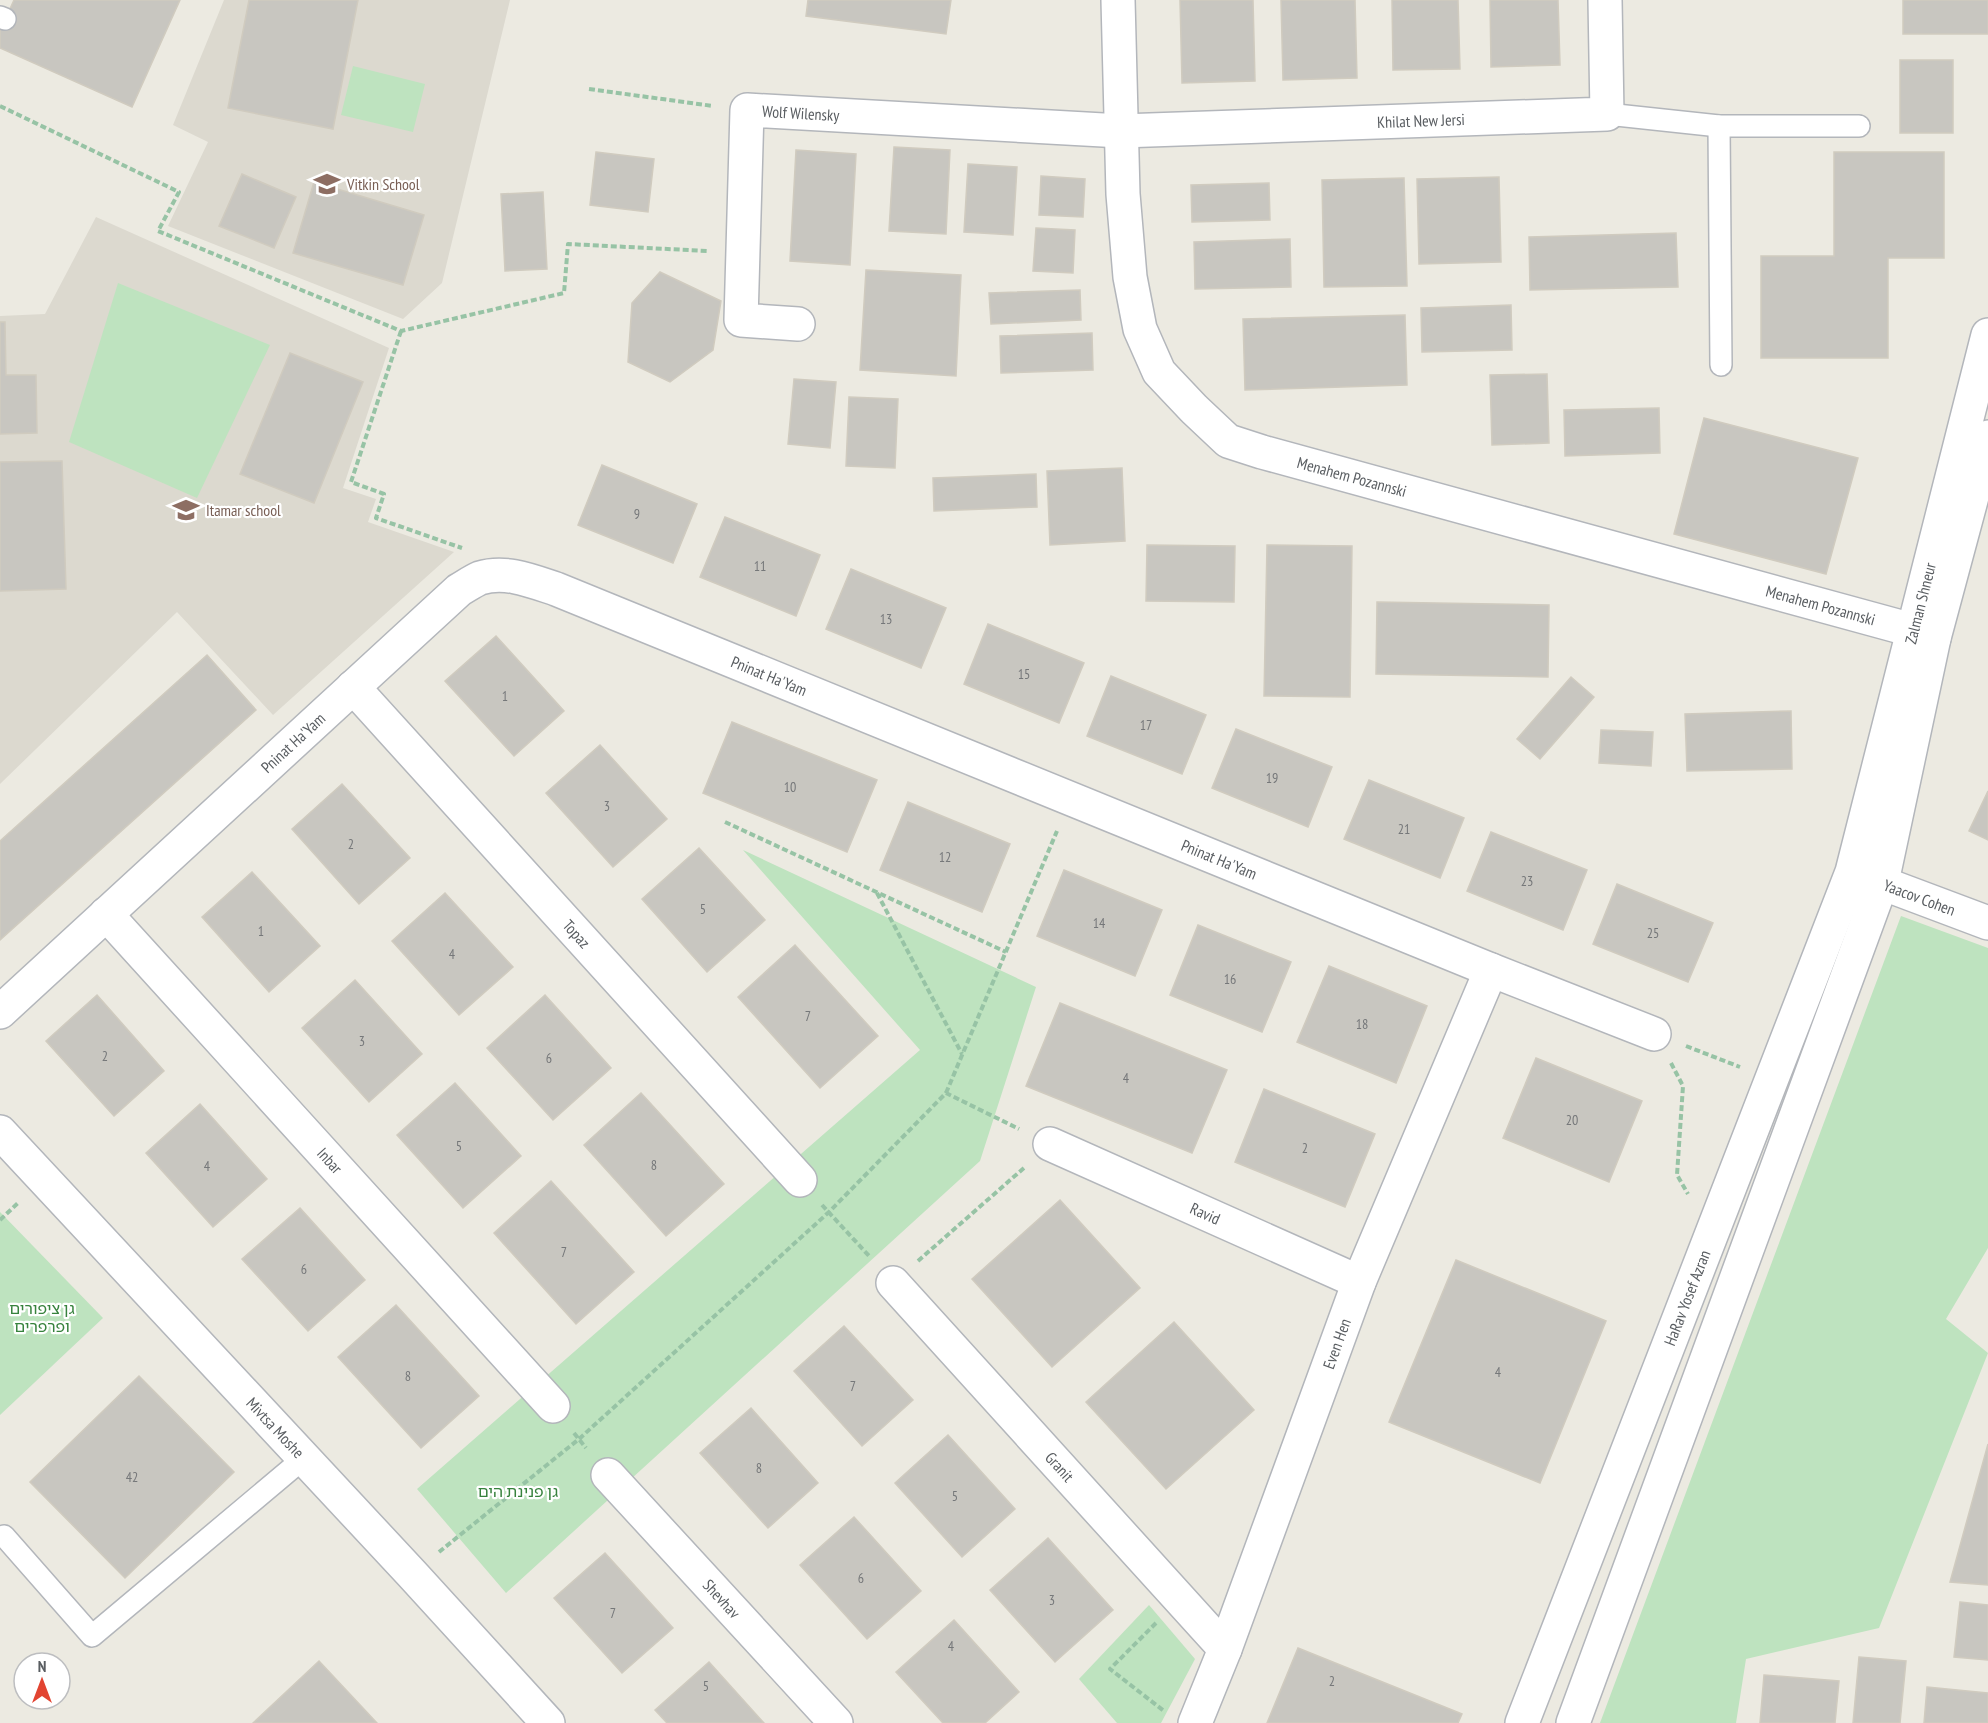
<svg xmlns="http://www.w3.org/2000/svg" width="1988" height="1723" font-family="'PT Sans Narrow','Noto Sans Hebrew',sans-serif">
<style>
.education{fill:#dcd9cf}
.green{fill:#bee3bf}
.building{fill:#c8c6c0;stroke:#d0cbbf;stroke-width:1.5}
.lines{fill:none;stroke-linecap:round;stroke-linejoin:round}
.service-casing{stroke:#b3b6bb;stroke-width:24}
.minor-casing{stroke:#b3b6bb;stroke-width:36}
.tertiary-casing{stroke:#b3b6bb;stroke-width:36}
.path{stroke:#97c3a5;stroke-width:4;stroke-dasharray:6 3;stroke-linecap:butt}
.service{stroke:#fff;stroke-width:21}
.minor{stroke:#fff;stroke-width:33}
.tertiary{stroke:#fff;stroke-width:33}
.labels{text-anchor:middle;dominant-baseline:central;stroke-width:4.5;stroke-linejoin:round;paint-order:stroke}
.number-label{font-size:14px;fill:#757779}
.street-label{font-size:16px;fill:#595d61;stroke:#fff}
.education-label{font-size:16px;fill:#785e54;stroke:#fff;text-anchor:start}
.park-label{font-size:16px;fill:#37823d;stroke:#fff}
</style>
<rect width="100%" height="100%" fill="#eceae1"/>
<g class="education">
<path d="M 224,0 L 510,0 L 442,283 L 403,319 L 168,226 L 208,142 L 173,125 Z"/>
<path d="M 96,217 L 389,348 L 343,488 L 376,499 L 368,522 L 454,552 L 273,715 L 177,612 L 0,784 L 0,316 L 45,314 Z"/>
</g>
<g class="green">
<path d="M 353,66 L 425,84 L 413,132 L 341,115 Z"/>
<path d="M 118,283 L 270,345 L 197,498 L 69,442 Z"/>
<path d="M 743,850 L 1036,987 L 980,1161 L 506,1593 L 417,1489 L 920,1050 Z"/>
<path d="M 1901,916 L 1988,948 L 1988,1248 L 1946,1319 L 1988,1353 L 1879,1628 L 1746,1659 L 1736,1723 L 1600,1723 Z"/>
<path d="M 0,1212 L 103,1318 L 0,1415 Z"/>
<path d="M 1149,1605 L 1195,1659 L 1161,1723 L 1117,1723 L 1079,1679 Z"/>
</g>
<g class="building">
<path d="M 14,0 L 180,0 L 132,107 L 0,48 L 0,31 Z"/>
<path d="M 249,0 L 358,0 L 333,129 L 228,108 Z"/>
<path d="M 808,0 L 951,0 L 946,34 L 806,16 Z"/>
<path d="M 1180,0 L 1253,0 L 1255,81 L 1182,83 Z"/>
<path d="M 1281,0 L 1355,0 L 1357,78 L 1283,80 Z"/>
<path d="M 1392,0 L 1458,0 L 1460,69 L 1393,70 Z"/>
<path d="M 1490,0 L 1558,0 L 1560,65 L 1491,67 Z"/>
<rect x="1903" y="0" width="85" height="34"/>
<rect x="1900" y="60" width="53" height="73"/>
<path d="M 894,147 L 950,150 L 946,234 L 889,231 Z"/>
<path d="M 796,150 L 856,154 L 850,265 L 790,261 Z"/>
<path d="M 596,152 L 654,159 L 648,212 L 590,205 Z"/>
<path d="M 1834,152 L 1944,152 L 1944,258 L 1888,258 L 1888,358 L 1761,358 L 1761,256 L 1834,256 Z"/>
<path d="M 968,164 L 1017,167 L 1013,235 L 964,232 Z"/>
<path d="M 242,174 L 296,197 L 274,248 L 219,226 Z"/>
<path d="M 1041,176 L 1085,179 L 1083,217 L 1039,215 Z"/>
<path d="M 1499,177 L 1501,262 L 1419,264 L 1417,179 Z"/>
<path d="M 1404,178 L 1407,286 L 1324,287 L 1322,180 Z"/>
<path d="M 314,182 L 424,215 L 403,285 L 293,253 Z"/>
<path d="M 1269,183 L 1270,220 L 1192,222 L 1191,185 Z"/>
<path d="M 543,192 L 547,269 L 505,271 L 501,194 Z"/>
<path d="M 1036,228 L 1075,230 L 1073,273 L 1033,271 Z"/>
<path d="M 1676,233 L 1678,287 L 1530,290 L 1529,237 Z"/>
<path d="M 1290,239 L 1291,287 L 1195,289 L 1194,242 Z"/>
<path d="M 866,270 L 961,275 L 956,376 L 860,370 Z"/>
<path d="M 660,272 L 721,301 L 713,350 L 670,382 L 628,362 L 632,303 Z"/>
<path d="M 1080,290 L 1081,320 L 991,324 L 989,293 Z"/>
<path d="M 1511,305 L 1512,350 L 1422,352 L 1421,308 Z"/>
<path d="M 1405,315 L 1407,385 L 1245,390 L 1243,319 Z"/>
<path d="M 0,322 L 5,322 L 6,375 L 36,375 L 37,433 L 0,434 Z"/>
<path d="M 1092,333 L 1093,370 L 1001,373 L 1000,336 Z"/>
<path d="M 290,353 L 363,382 L 314,503 L 240,474 Z"/>
<path d="M 1547,374 L 1549,443 L 1492,445 L 1490,375 Z"/>
<path d="M 794,379 L 836,382 L 830,448 L 788,444 Z"/>
<path d="M 849,397 L 898,399 L 895,468 L 846,466 Z"/>
<path d="M 1659,408 L 1660,453 L 1565,456 L 1564,410 Z"/>
<path d="M 1704,418 L 1858,458 L 1826,574 L 1674,534 Z"/>
<path d="M 62,461 L 66,589 L 0,591 L 0,462 Z"/>
<path d="M 602,465 L 697,504 L 673,563 L 578,525 Z"/>
<path d="M 1122,468 L 1125,541 L 1050,545 L 1047,471 Z"/>
<path d="M 1036,474 L 1037,507 L 934,511 L 933,478 Z"/>
<path d="M 725,517 L 820,555 L 796,616 L 700,577 Z"/>
<path d="M 1147,545 L 1235,546 L 1234,602 L 1146,601 Z"/>
<path d="M 1267,545 L 1352,546 L 1350,697 L 1264,696 Z"/>
<path d="M 851,569 L 946,608 L 921,668 L 826,629 Z"/>
<path d="M 1377,602 L 1549,605 L 1548,677 L 1376,674 Z"/>
<path d="M 988,624 L 1084,663 L 1059,723 L 964,684 Z"/>
<path d="M 496,636 L 564,711 L 514,756 L 445,681 Z"/>
<path d="M 207,655 L 256,710 L 0,940 L 0,841 Z"/>
<path d="M 1111,676 L 1206,715 L 1182,774 L 1087,736 Z"/>
<path d="M 1571,677 L 1594,697 L 1540,759 L 1517,739 Z"/>
<path d="M 1791,711 L 1792,769 L 1687,771 L 1685,714 Z"/>
<path d="M 732,722 L 877,780 L 847,852 L 703,793 Z"/>
<path d="M 1236,729 L 1332,767 L 1308,827 L 1212,788 Z"/>
<path d="M 1601,730 L 1653,732 L 1651,766 L 1599,763 Z"/>
<path d="M 600,745 L 667,819 L 613,867 L 546,793 Z"/>
<path d="M 1369,780 L 1464,818 L 1440,878 L 1344,839 Z"/>
<path d="M 342,784 L 410,858 L 359,904 L 292,829 Z"/>
<path d="M 1988,791 L 1988,840 L 1969,831 Z"/>
<path d="M 908,802 L 1010,844 L 982,912 L 880,870 Z"/>
<path d="M 1491,832 L 1587,870 L 1563,930 L 1467,891 Z"/>
<path d="M 699,848 L 765,920 L 707,972 L 642,899 Z"/>
<path d="M 1064,870 L 1162,910 L 1135,976 L 1037,936 Z"/>
<path d="M 252,872 L 320,946 L 269,992 L 202,917 Z"/>
<path d="M 1617,884 L 1713,923 L 1688,982 L 1593,944 Z"/>
<path d="M 445,893 L 513,967 L 459,1015 L 392,941 Z"/>
<path d="M 1198,925 L 1291,962 L 1262,1032 L 1170,995 Z"/>
<path d="M 795,945 L 878,1036 L 820,1088 L 738,997 Z"/>
<path d="M 1329,966 L 1427,1006 L 1396,1083 L 1297,1042 Z"/>
<path d="M 355,980 L 422,1054 L 369,1102 L 302,1028 Z"/>
<path d="M 97,995 L 164,1071 L 114,1116 L 46,1041 Z"/>
<path d="M 545,995 L 611,1068 L 553,1120 L 487,1048 Z"/>
<path d="M 1060,1003 L 1227,1070 L 1192,1153 L 1026,1086 Z"/>
<path d="M 1536,1058 L 1642,1101 L 1609,1182 L 1503,1138 Z"/>
<path d="M 455,1083 L 521,1156 L 463,1208 L 397,1135 Z"/>
<path d="M 1264,1089 L 1375,1134 L 1345,1207 L 1235,1162 Z"/>
<path d="M 641,1093 L 724,1184 L 666,1236 L 584,1145 Z"/>
<path d="M 200,1104 L 267,1179 L 213,1227 L 146,1153 Z"/>
<path d="M 551,1181 L 634,1272 L 576,1324 L 494,1233 Z"/>
<path d="M 1060,1200 L 1140,1288 L 1052,1367 L 972,1279 Z"/>
<path d="M 300,1208 L 365,1280 L 308,1331 L 242,1259 Z"/>
<path d="M 1456,1260 L 1606,1321 L 1540,1483 L 1389,1422 Z"/>
<path d="M 396,1305 L 479,1396 L 421,1448 L 338,1357 Z"/>
<path d="M 1174,1322 L 1254,1410 L 1166,1489 L 1086,1402 Z"/>
<path d="M 844,1326 L 913,1400 L 862,1446 L 794,1371 Z"/>
<path d="M 139,1376 L 234,1472 L 125,1578 L 30,1482 Z"/>
<path d="M 751,1408 L 818,1483 L 768,1528 L 700,1453 Z"/>
<path d="M 948,1435 L 1015,1509 L 962,1557 L 895,1483 Z"/>
<path d="M 1988,1444 L 1988,1585 L 1950,1582 Z"/>
<path d="M 854,1517 L 921,1591 L 867,1639 L 800,1565 Z"/>
<path d="M 1048,1538 L 1113,1610 L 1055,1662 L 990,1590 Z"/>
<path d="M 605,1553 L 673,1628 L 622,1673 L 554,1598 Z"/>
<path d="M 1960,1602 L 1988,1605 L 1988,1660 L 1954,1657 Z"/>
<path d="M 954,1620 L 1019,1692 L 985,1723 L 943,1723 L 896,1672 Z"/>
<path d="M 1298,1648 L 1462,1714 L 1458,1723 L 1267,1723 Z"/>
<path d="M 1859,1657 L 1906,1661 L 1900,1723 L 1853,1723 Z"/>
<path d="M 319,1661 L 377,1723 L 253,1723 Z"/>
<path d="M 709,1662 L 764,1723 L 667,1723 L 655,1710 Z"/>
<path d="M 1764,1675 L 1839,1681 L 1835,1723 L 1760,1723 Z"/>
<path d="M 1927,1687 L 1988,1693 L 1988,1723 L 1924,1723 Z"/>
</g>
<g class="lines">
<g class="service-casing">
<g id="service">
<path d="M 0,17 L 5,19"/>
<path d="M 1607,114 L 1719,126 L 1859,126"/>
<path d="M 1719,126 L 1721,365"/>
<path d="M 4,1536 L 92,1636 L 304,1458"/>
</g>
</g>
<g class="minor-casing">
<g id="minor">
<path id="s1" d="M 1118,0 L 1123,194 L 1130,277 L 1140,329 L 1159,372 L 1194,409 L 1228,441 L 1262,452 L 1912,630 L 1934,638"/>
<path id="s2" d="M 798,324 L 741,320 L 747,110 L 1121,131 L 1607,114 L 1605,0"/>
<path id="s3" d="M 353,687 L 800,1180"/>
<path id="s4" d="M 1855,873 L 1988,923"/>
<path id="s5" d="M 106,914 L 553,1406"/>
<path id="s6" d="M 0,1012 L 459,590 C 466,586 473,581 480,578 C 506,570 532,581 556,589 L 1491,970 L 1654,1034"/>
<path id="s7" d="M 1050,1144 L 1359,1282"/>
<path id="s8" d="M 893,1283 L 1225,1649"/>
<path id="s9" d="M 608,1475 L 836,1723"/>
<path id="s10" d="M 1195,1723 L 1225,1649 L 1359,1282 L 1491,970"/>
</g>
</g>
<g class="tertiary-casing">
<g id="tertiary">
<path id="s11" d="M 0,1132 L 412,1574 L 548,1723"/>
<path id="s12" d="M 1522,1723 L 1852,872 L 1988,335"/>
<path d="M 1573,1723 L 1882,882 L 1934,638 L 1988,437"/>
</g>
</g>
<g class="path">
<path d="M 589,89 L 713,106"/>
<path d="M 0,106 L 179,192 L 158,231 L 401,331 L 564,293 L 568,244 L 708,251"/>
<path d="M 401,331 L 351,482 L 384,494 L 376,518 L 462,548"/>
<path d="M 725,822 L 1006,952"/>
<path d="M 877,893 L 962,1054"/>
<path d="M 1686,1046 L 1740,1067"/>
<path d="M 1671,1063 L 1683,1086 L 1677,1175 L 1688,1194"/>
<path d="M 946,1093 L 1057,831"/>
<path d="M 822,1205 L 870,1257"/>
<path d="M 0,1220 L 19,1202"/>
<path d="M 918,1261 L 1025,1167"/>
<path d="M 574,1433 L 586,1448"/>
<path d="M 439,1552 L 579,1439 L 829,1212 L 946,1093 L 1019,1129"/>
<path d="M 1156,1623 L 1110,1669 L 1164,1711"/>
</g>
<use href="#service" class="service"/>
<use href="#minor" class="minor"/>
<use href="#tertiary" class="tertiary"/>
</g>
<defs>
<g id="school-bare" transform="scale(2.07)"><path d="M0-5L7-2L0 1L-7-2ZM-4 1L0 2.5L4 1V4Q0 6-4 4Z" fill="#8d6e63" stroke="#fff" stroke-width="2.5" paint-order="stroke"/></g>
</defs>
<g fill-rule="evenodd">
<use href="#school-bare" x="327" y="184"/>
<use href="#school-bare" x="186" y="510"/>
</g>
<g class="labels">
<g class="number-label">
<text x="637" y="514">9</text>
<text x="760" y="566">11</text>
<text x="886" y="619">13</text>
<text x="1024" y="674">15</text>
<text x="505" y="696">1</text>
<text x="1146" y="725">17</text>
<text x="1272" y="778">19</text>
<text x="790" y="787">10</text>
<text x="607" y="806">3</text>
<text x="1404" y="829">21</text>
<text x="351" y="844">2</text>
<text x="945" y="857">12</text>
<text x="1527" y="881">23</text>
<text x="703" y="909">5</text>
<text x="1099" y="923">14</text>
<text x="261" y="931">1</text>
<text x="1653" y="933">25</text>
<text x="452" y="954">4</text>
<text x="1230" y="979">16</text>
<text x="808" y="1016">7</text>
<text x="1362" y="1024">18</text>
<text x="362" y="1041">3</text>
<text x="105" y="1056">2</text>
<text x="549" y="1058">6</text>
<text x="1126" y="1078">4</text>
<text x="1572" y="1120">20</text>
<text x="459" y="1146">5</text>
<text x="1305" y="1148">2</text>
<text x="654" y="1165">8</text>
<text x="207" y="1166">4</text>
<text x="564" y="1252">7</text>
<text x="304" y="1269">6</text>
<text x="1498" y="1372">4</text>
<text x="408" y="1376">8</text>
<text x="853" y="1386">7</text>
<text x="759" y="1468">8</text>
<text x="132" y="1477">42</text>
<text x="955" y="1496">5</text>
<text x="861" y="1578">6</text>
<text x="1052" y="1600">3</text>
<text x="613" y="1613">7</text>
<text x="951" y="1646">4</text>
<text x="1332" y="1681">2</text>
<text x="706" y="1686">5</text>
</g>
<g class="street-label">
<text stroke="none"><textPath href="#s2" startOffset="321">Wolf Wilensky</textPath></text>
<text stroke="none"><textPath href="#s2" startOffset="942">Khilat New Jersi</textPath></text>
<text stroke="none"><textPath href="#s1" startOffset="604">Menahem Pozannski</textPath></text>
<text stroke="none"><textPath href="#s12" startOffset="1190">Zalman Shneur</textPath></text>
<text stroke="none"><textPath href="#s1" startOffset="1090">Menahem Pozannski</textPath></text>
<text stroke="none"><textPath href="#s6" startOffset="956">Pninat Ha'Yam</textPath></text>
<text stroke="none"><textPath href="#s6" startOffset="398">Pninat Ha'Yam</textPath></text>
<text stroke="none"><textPath href="#s6" startOffset="1442">Pninat Ha'Yam</textPath></text>
<text stroke="none"><textPath href="#s4" startOffset="69">Yaacov Cohen</textPath></text>
<text stroke="none"><textPath href="#s3" startOffset="333">Topaz</textPath></text>
<text stroke="none"><textPath href="#s5" startOffset="333">Inbar</textPath></text>
<text stroke="none"><textPath href="#s7" startOffset="170">Ravid</textPath></text>
<text stroke="none"><textPath href="#s12" startOffset="456">HaRav Yosef Azran</textPath></text>
<text stroke="none"><textPath href="#s10" startOffset="405">Even Hen</textPath></text>
<text stroke="none"><textPath href="#s11" startOffset="404">Mivtsa Moshe</textPath></text>
<text stroke="none"><textPath href="#s8" startOffset="248">Granit</textPath></text>
<text stroke="none"><textPath href="#s9" startOffset="168">Shevhav</textPath></text>
</g>
<g class="education-label">
<text x="347" y="184">Vitkin School</text>
<text x="206" y="510">Itamar school</text>
</g>
<g class="park-label">
<text x="42" y="1308">גן ציפורים<tspan x="42" dy="18">ופרפרים</tspan></text>
<text x="518" y="1491">גן פנינת הים</text>
</g>
</g>
<g transform="translate(42 1681)"><circle r="28" fill="#ffffff" stroke="#bdbec0" stroke-width="1.5"/>
<path d="M0-4.5L10 22L0 15L-10 22Z" fill="#e24431"/>
<text y="-9" font-size="16" font-weight="bold" text-anchor="middle" fill="#595d61">N</text>
</g>
</svg>
